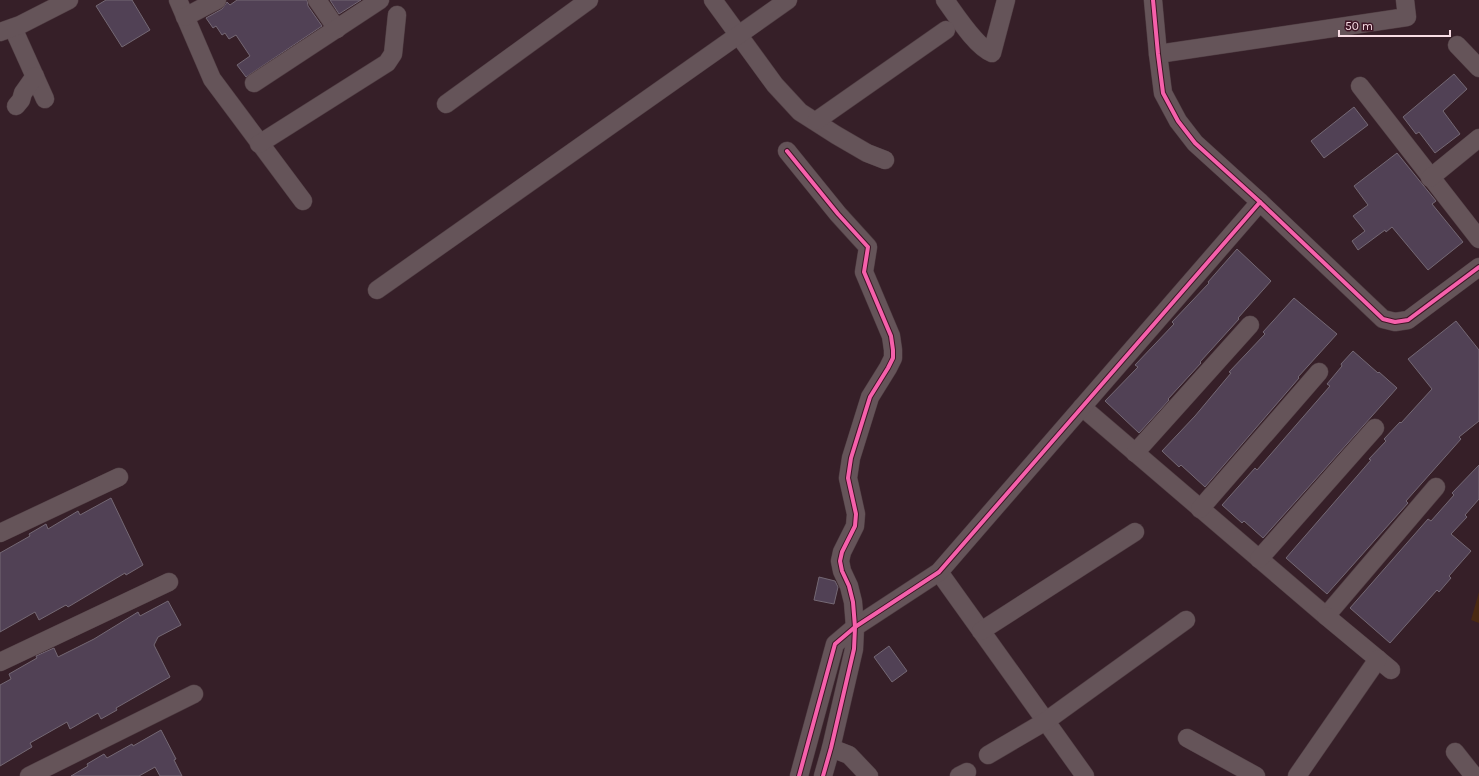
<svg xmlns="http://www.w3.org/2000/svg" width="1479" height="776" font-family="Karla,sans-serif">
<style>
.green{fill:#4a2912}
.building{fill:#514155;stroke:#746874}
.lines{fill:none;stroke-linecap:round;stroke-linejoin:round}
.minor-casing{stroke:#503d43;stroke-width:19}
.minor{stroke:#655459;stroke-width:18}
.cycleway-casing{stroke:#3f1626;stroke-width:6}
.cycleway{stroke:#f560ab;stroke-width:4}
</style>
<rect width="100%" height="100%" fill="#361f28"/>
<path class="green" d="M 1479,592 L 1479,623 L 1471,620 Z"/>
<g class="building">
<path d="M 106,0 L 132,0 L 150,30 L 122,47 L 96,6 Z"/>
<path d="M 237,0 L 307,0 L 308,6 L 322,26 L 246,77 L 237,65 L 250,56 L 236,35 L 229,39 L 225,33 L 222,35 L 216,26 L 213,28 L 206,18 L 222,9 L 227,2 L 230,5 Z"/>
<path d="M 330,0 L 361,0 L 339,14 Z"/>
<path d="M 1454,74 L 1467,89 L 1443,111 L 1460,134 L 1435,153 L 1419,132 L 1416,134 L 1403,117 Z"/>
<path d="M 1354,107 L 1368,125 L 1324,158 L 1311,141 Z"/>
<path d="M 1397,153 L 1436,201 L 1432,204 L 1463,242 L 1428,270 L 1392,227 L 1386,232 L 1385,230 L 1358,250 L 1352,241 L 1365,231 L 1353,216 L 1368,205 L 1354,186 Z"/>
<path d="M 1237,249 L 1271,281 L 1238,318 L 1239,319 L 1200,362 L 1201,363 L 1168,399 L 1169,400 L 1139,433 L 1105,401 L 1138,367 L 1135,365 L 1174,324 L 1172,322 L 1209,283 L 1208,282 Z"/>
<path d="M 1294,298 L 1337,334 L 1298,377 L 1299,378 L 1205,487 L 1181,465 L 1179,467 L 1162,451 L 1195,416 L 1231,373 L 1229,372 L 1265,334 L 1263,332 Z"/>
<path d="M 1456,321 L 1479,350 L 1479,421 L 1459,437 L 1461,439 L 1406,501 L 1408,503 L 1327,594 L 1286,558 L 1371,460 L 1369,459 L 1386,441 L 1384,439 L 1400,422 L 1401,423 L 1432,389 L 1408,359 Z"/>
<path d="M 1353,351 L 1378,373 L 1379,372 L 1397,388 L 1263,538 L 1244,521 L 1242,523 L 1222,505 L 1255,468 L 1257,470 L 1330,386 L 1327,384 L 1342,366 L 1341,364 Z"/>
<path d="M 1479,465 L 1479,499 L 1465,515 L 1467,517 L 1451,534 L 1471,551 L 1449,576 L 1451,578 L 1439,592 L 1437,590 L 1390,643 L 1350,608 L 1428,519 L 1431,521 L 1454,495 L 1452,493 Z"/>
<path d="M 111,498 L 143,565 L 126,575 L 125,573 L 68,607 L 66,605 L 39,620 L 35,612 L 0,632 L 0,553 L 30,536 L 29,534 L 46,524 L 48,529 L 78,511 L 80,515 Z"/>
<path d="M 819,577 L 835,581 L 838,587 L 834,604 L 814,600 Z"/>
<path d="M 168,601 L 181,625 L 158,637 L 154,645 L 170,677 L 116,708 L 117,710 L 101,719 L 98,713 L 70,729 L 67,722 L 30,743 L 32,747 L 0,766 L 0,685 L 11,679 L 9,674 L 37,658 L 36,656 L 54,648 L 58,657 L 94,639 L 138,612 L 140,616 Z"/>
<path d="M 889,646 L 907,671 L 892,682 L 874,657 Z"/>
<path d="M 161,730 L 176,759 L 174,760 L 182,776 L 160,776 L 155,767 L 139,776 L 71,776 L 88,766 L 87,764 L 104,754 L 107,758 L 132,744 L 133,746 Z"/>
</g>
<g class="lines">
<g class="minor-casing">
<g id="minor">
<path d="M 178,0 L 212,79 L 303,201"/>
<path d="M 317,0 L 337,29"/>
<path d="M 713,0 L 775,85 L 800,112 L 836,135 L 867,153 L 885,160"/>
<path d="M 945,0 C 956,15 976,47 992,53 L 1006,0"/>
<path d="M 1153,0 L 1158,54 L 1163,93 L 1178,121 L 1195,143 L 1260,202 L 1383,319 L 1395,322 L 1408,320 L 1479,267"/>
<path d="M 185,17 L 217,0"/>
<path d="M 13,28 L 45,99"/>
<path d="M 0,32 L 20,25 L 69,0"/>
<path d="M 1457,45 L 1479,68"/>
<path d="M 1158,54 L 1407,17 L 1405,0"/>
<path d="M 254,83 L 380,0"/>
<path d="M 1360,86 L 1479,239"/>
<path d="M 446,104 L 589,0"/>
<path d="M 16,106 L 21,100 L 23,93 L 35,76"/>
<path d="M 816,121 L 946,30"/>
<path d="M 259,144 L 387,63 L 393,54 L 397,15"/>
<path d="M 787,151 L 838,214 L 868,247 L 864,272 L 891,336 L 893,350 L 893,358 L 888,368 L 870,397 L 851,458 L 848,478 L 856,514 L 855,526 L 842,552 L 840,561 L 842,571 L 849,586 L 853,602 L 855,627 L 854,649 L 831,748 L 823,776"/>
<path d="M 1430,178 L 1479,138"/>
<path d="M 377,290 L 788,0"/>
<path d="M 1082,407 L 1326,616 L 1436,487"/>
<path d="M 1135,453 L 1250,325"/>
<path d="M 1200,509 L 1319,372"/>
<path d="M 0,533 L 119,477"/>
<path d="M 1259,559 L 1375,428"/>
<path d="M 939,572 L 1085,776"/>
<path d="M 1326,616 L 1391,670"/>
<path d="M 981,631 L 1135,532"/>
<path d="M 0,662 L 169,582"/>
<path d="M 1187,738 L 1256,776"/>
<path d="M 831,748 L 849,755 L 869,776"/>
<path d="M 1455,752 L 1474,776"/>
<path d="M 988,755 L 1046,721 L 1186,620"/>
<path d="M 29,776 L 194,694"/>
<path d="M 799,776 L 835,644 L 855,627 L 939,572 L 1260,202"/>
<path d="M 959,776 L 967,772"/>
<path d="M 1297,776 L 1378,659"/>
</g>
</g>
<use href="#minor" class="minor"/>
<g class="cycleway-casing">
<g id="cycleway">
<path d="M 1153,0 L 1158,54 L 1163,93 L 1178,121 L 1195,143 L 1260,202 L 1383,319 L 1395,322 L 1408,320 L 1479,267"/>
<path d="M 787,151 L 838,214 L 868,247 L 864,272 L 891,336 L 893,350 L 893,358 L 888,368 L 870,397 L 851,458 L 848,478 L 856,514 L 855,526 L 842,552 L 840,561 L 842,571 L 849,586 L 853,602 L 855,627 L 854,649 L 831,748 L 823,776"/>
<path d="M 799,776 L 835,644 L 855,627 L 939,572 L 1260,202"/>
</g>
</g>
<use href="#cycleway" class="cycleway"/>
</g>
<path d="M1339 30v6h111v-6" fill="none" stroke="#f8dce4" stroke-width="2"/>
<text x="1345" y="30" font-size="12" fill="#f8dce4" stroke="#3f1626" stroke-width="3" paint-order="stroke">50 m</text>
</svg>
